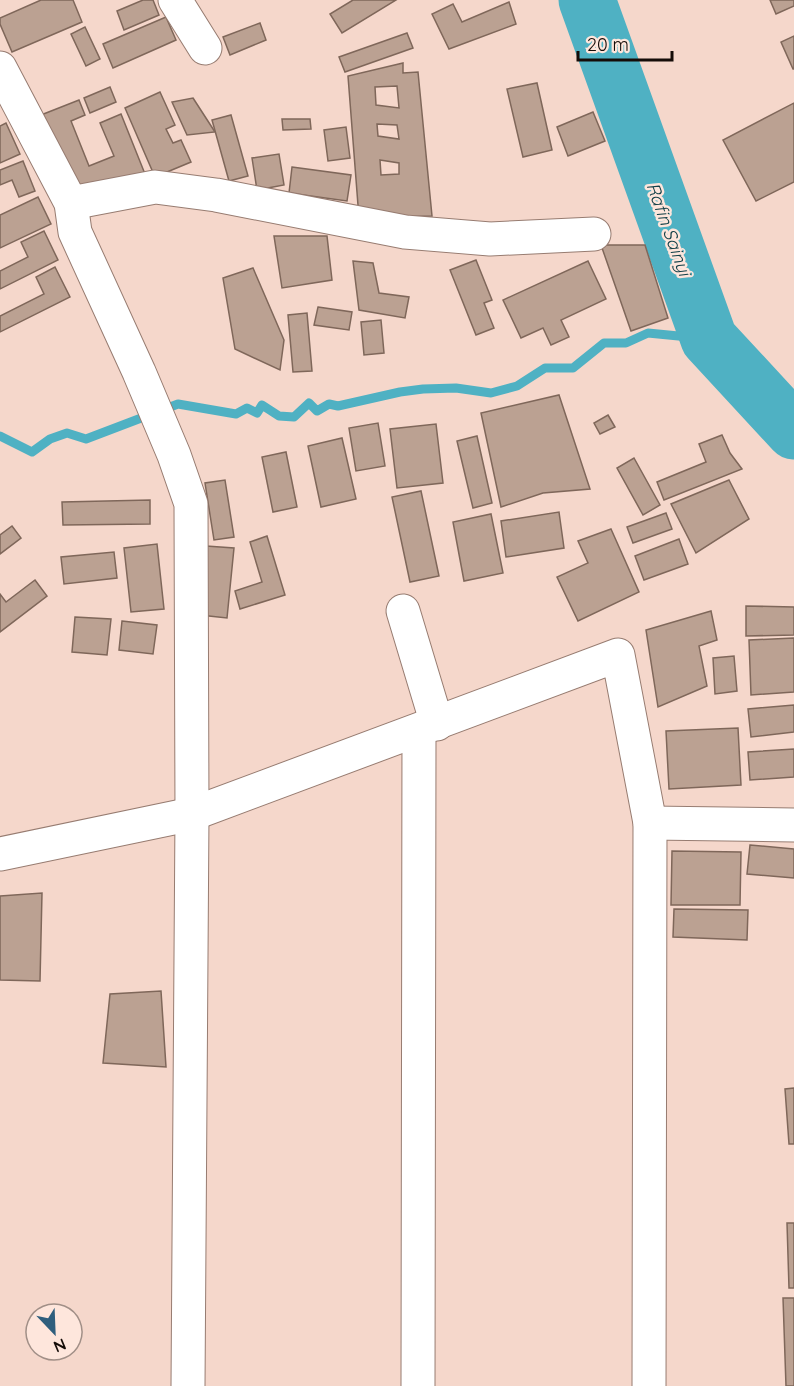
<svg xmlns="http://www.w3.org/2000/svg" width="794" height="1386" font-family="Quicksand,sans-serif">
<style>
.lines{fill:none;stroke-linecap:round;stroke-linejoin:round}
.stream{stroke:#4fb1c3;stroke-width:9}
.river{stroke:#4fb1c3;stroke-width:57}
.building{fill:#bba192;stroke:#7f675a;stroke-width:1.5;fill-rule:evenodd}
.street-casing{stroke:#977c71;stroke-width:35}
.street{stroke:#fff;stroke-width:33}
.labels{text-anchor:middle;dominant-baseline:central;stroke-width:5;stroke-linejoin:round;paint-order:stroke}
.water-label{font-size:18px;font-style:italic;fill:#134048;stroke:#fee6dc}
</style>
<rect width="100%" height="100%" fill="#f5d7cb"/>
<g class="lines">
<path class="stream" d="M 0,436 L 32,452 L 50,439 L 67,433 L 86,439 L 178,404 L 236,414 L 247,408 L 257,413 L 262,405 L 279,416 L 294,417 L 309,403 L 317,411 L 329,404 L 338,406 L 400,392 L 423,389 L 456,388 L 491,393 L 517,386 L 545,368 L 573,368 L 604,343 L 626,343 L 648,333 L 709,339"/>
<path class="river" d="M 587,0 L 709,339 L 794,431"/>
</g>
<g class="building">
<path d="M 41,0 L 73,0 L 82,22 L 12,52 L 0,24 L 0,18 Z"/>
<path d="M 143,0 L 153,0 L 159,15 L 124,30 L 117,11 Z"/>
<path d="M 353,0 L 396,0 L 342,33 L 330,14 Z"/>
<path d="M 770,0 L 794,0 L 794,6 L 776,14 Z"/>
<path d="M 509,2 L 516,24 L 449,49 L 432,14 L 453,4 L 462,22 Z"/>
<path d="M 166,17 L 176,40 L 113,68 L 103,44 Z"/>
<path d="M 260,23 L 266,40 L 230,55 L 223,37 Z"/>
<path d="M 85,27 L 100,59 L 86,66 L 71,34 Z"/>
<path d="M 407,33 L 413,48 L 345,72 L 339,57 Z"/>
<path d="M 794,36 L 794,69 L 793,69 L 781,42 Z"/>
<path d="M 403,63 L 403,73 L 418,72 L 432,216 L 359,218 L 348,76 ZM 397,86 L 399,108 L 376,105 L 375,87 ZM 377,124 L 397,125 L 399,139 L 378,136 ZM 380,160 L 399,163 L 399,174 L 381,175 Z"/>
<path d="M 537,83 L 552,150 L 523,157 L 507,89 Z"/>
<path d="M 110,87 L 116,102 L 90,113 L 84,98 Z"/>
<path d="M 160,92 L 175,125 L 166,129 L 173,143 L 181,140 L 191,162 L 155,177 L 125,108 Z"/>
<path d="M 193,98 L 215,132 L 187,135 L 172,102 Z"/>
<path d="M 79,100 L 85,115 L 71,121 L 89,166 L 114,156 L 100,123 L 121,114 L 145,174 L 73,198 L 41,115 Z"/>
<path d="M 794,103 L 794,182 L 756,201 L 723,140 Z"/>
<path d="M 593,112 L 605,141 L 568,156 L 557,127 Z"/>
<path d="M 231,115 L 248,176 L 229,181 L 212,120 Z"/>
<path d="M 282,119 L 310,119 L 311,129 L 283,130 Z"/>
<path d="M 6,123 L 20,154 L 0,163 L 0,126 Z"/>
<path d="M 346,127 L 350,158 L 328,161 L 324,130 Z"/>
<path d="M 279,154 L 284,185 L 257,190 L 252,158 Z"/>
<path d="M 23,161 L 35,191 L 19,197 L 12,180 L 0,185 L 0,170 Z"/>
<path d="M 292,167 L 351,175 L 347,201 L 289,193 Z"/>
<path d="M 38,197 L 51,224 L 0,248 L 0,215 Z"/>
<path d="M 44,231 L 58,260 L 0,289 L 0,271 L 28,257 L 21,242 Z"/>
<path d="M 274,236 L 327,236 L 332,280 L 282,288 Z"/>
<path d="M 601,245 L 645,245 L 668,318 L 631,331 Z"/>
<path d="M 476,260 L 492,300 L 484,303 L 494,328 L 476,335 L 450,270 Z"/>
<path d="M 353,261 L 373,263 L 379,293 L 409,297 L 405,318 L 359,310 Z"/>
<path d="M 588,261 L 606,299 L 561,320 L 569,337 L 551,345 L 543,328 L 521,338 L 503,300 Z"/>
<path d="M 55,267 L 70,297 L 0,332 L 0,316 L 44,294 L 36,277 Z"/>
<path d="M 253,268 L 284,340 L 280,370 L 235,349 L 223,278 Z"/>
<path d="M 318,307 L 352,312 L 349,330 L 314,325 Z"/>
<path d="M 307,313 L 312,371 L 293,372 L 288,315 Z"/>
<path d="M 381,320 L 384,353 L 364,355 L 361,322 Z"/>
<path d="M 559,395 L 590,489 L 543,493 L 501,507 L 481,413 Z"/>
<path d="M 608,415 L 615,427 L 600,434 L 594,423 Z"/>
<path d="M 378,423 L 385,466 L 356,471 L 349,428 Z"/>
<path d="M 436,424 L 443,483 L 397,488 L 390,429 Z"/>
<path d="M 722,435 L 730,453 L 742,469 L 664,500 L 657,482 L 706,462 L 699,444 Z"/>
<path d="M 477,436 L 492,503 L 473,508 L 457,441 Z"/>
<path d="M 342,438 L 356,499 L 321,507 L 308,446 Z"/>
<path d="M 286,452 L 297,507 L 273,512 L 262,457 Z"/>
<path d="M 634,458 L 660,505 L 643,515 L 617,468 Z"/>
<path d="M 225,480 L 234,537 L 214,540 L 205,483 Z"/>
<path d="M 729,480 L 749,519 L 696,553 L 671,504 Z"/>
<path d="M 421,491 L 439,576 L 410,582 L 392,497 Z"/>
<path d="M 150,500 L 150,524 L 63,525 L 62,502 Z"/>
<path d="M 559,512 L 564,548 L 506,557 L 501,521 Z"/>
<path d="M 666,513 L 672,529 L 633,543 L 627,527 Z"/>
<path d="M 491,514 L 503,573 L 464,581 L 453,522 Z"/>
<path d="M 12,526 L 21,538 L 0,554 L 0,535 Z"/>
<path d="M 611,529 L 639,592 L 578,621 L 557,577 L 588,563 L 578,541 Z"/>
<path d="M 267,536 L 285,595 L 240,609 L 235,591 L 262,582 L 250,542 Z"/>
<path d="M 679,539 L 688,564 L 644,580 L 635,556 Z"/>
<path d="M 157,544 L 164,609 L 131,612 L 124,548 Z"/>
<path d="M 206,546 L 234,548 L 227,618 L 200,615 Z"/>
<path d="M 114,552 L 117,578 L 64,584 L 61,557 Z"/>
<path d="M 35,580 L 47,596 L 0,632 L 0,594 L 6,602 Z"/>
<path d="M 746,606 L 794,607 L 794,635 L 746,636 Z"/>
<path d="M 711,611 L 717,640 L 699,646 L 707,686 L 658,707 L 646,630 Z"/>
<path d="M 75,617 L 111,619 L 107,655 L 72,652 Z"/>
<path d="M 122,621 L 157,625 L 153,654 L 119,650 Z"/>
<path d="M 794,638 L 794,692 L 751,695 L 749,640 Z"/>
<path d="M 734,656 L 737,691 L 715,694 L 713,658 Z"/>
<path d="M 794,705 L 794,732 L 751,737 L 748,709 Z"/>
<path d="M 738,728 L 741,785 L 669,789 L 666,731 Z"/>
<path d="M 794,749 L 794,777 L 750,780 L 748,752 Z"/>
<path d="M 750,845 L 794,849 L 794,878 L 747,874 Z"/>
<path d="M 672,851 L 741,852 L 740,905 L 671,905 Z"/>
<path d="M 42,893 L 40,981 L 0,980 L 0,896 Z"/>
<path d="M 674,909 L 748,910 L 747,940 L 673,937 Z"/>
<path d="M 161,991 L 166,1067 L 103,1063 L 110,994 Z"/>
<path d="M 794,1088 L 794,1144 L 789,1144 L 785,1089 Z"/>
<path d="M 787,1223 L 794,1223 L 794,1288 L 789,1288 Z"/>
<path d="M 783,1298 L 794,1298 L 794,1386 L 786,1386 Z"/>
</g>
<g class="lines">
<g class="street-casing">
<g id="street">
<path d="M 175,0 L 205,48"/>
<path d="M 0,68 L 71,203 L 75,232 L 139,372 L 174,455 L 191,504 L 192,814 L 188,1386"/>
<path d="M 71,203 L 155,187 L 216,195 L 405,232 L 490,239 L 594,234"/>
<path d="M 403,611 L 437,724"/>
<path d="M 650,823 L 794,825"/>
<path d="M 0,854 L 192,814 L 618,655 L 650,823 L 649,1386"/>
<path d="M 418,1386 L 419,731"/>
</g>
</g>
<use href="#street" class="street"/>
</g>
<g class="labels">
<g class="water-label">
<text transform="translate(669 229) rotate(70)">Rafin Sainyi</text>
</g>
</g>
<g transform="translate(54 1332) rotate(157)"><circle r="28" fill="#fee6dc" stroke="#a18f87" stroke-width="1.5"/>
<path d="M0-4.5L10 22L0 15L-10 22Z" fill="#2f5e7d"/>
<text y="-9" font-size="16" font-weight="bold" text-anchor="middle" fill="#150c08">N</text>
</g>
<path d="M578 51v9h94v-9" fill="none" stroke="#150c08" stroke-width="3"/>
<text x="587" y="51" font-size="18" fill="#150c08" stroke="#fee6dc" stroke-width="4.5" paint-order="stroke">20 m</text>
</svg>
